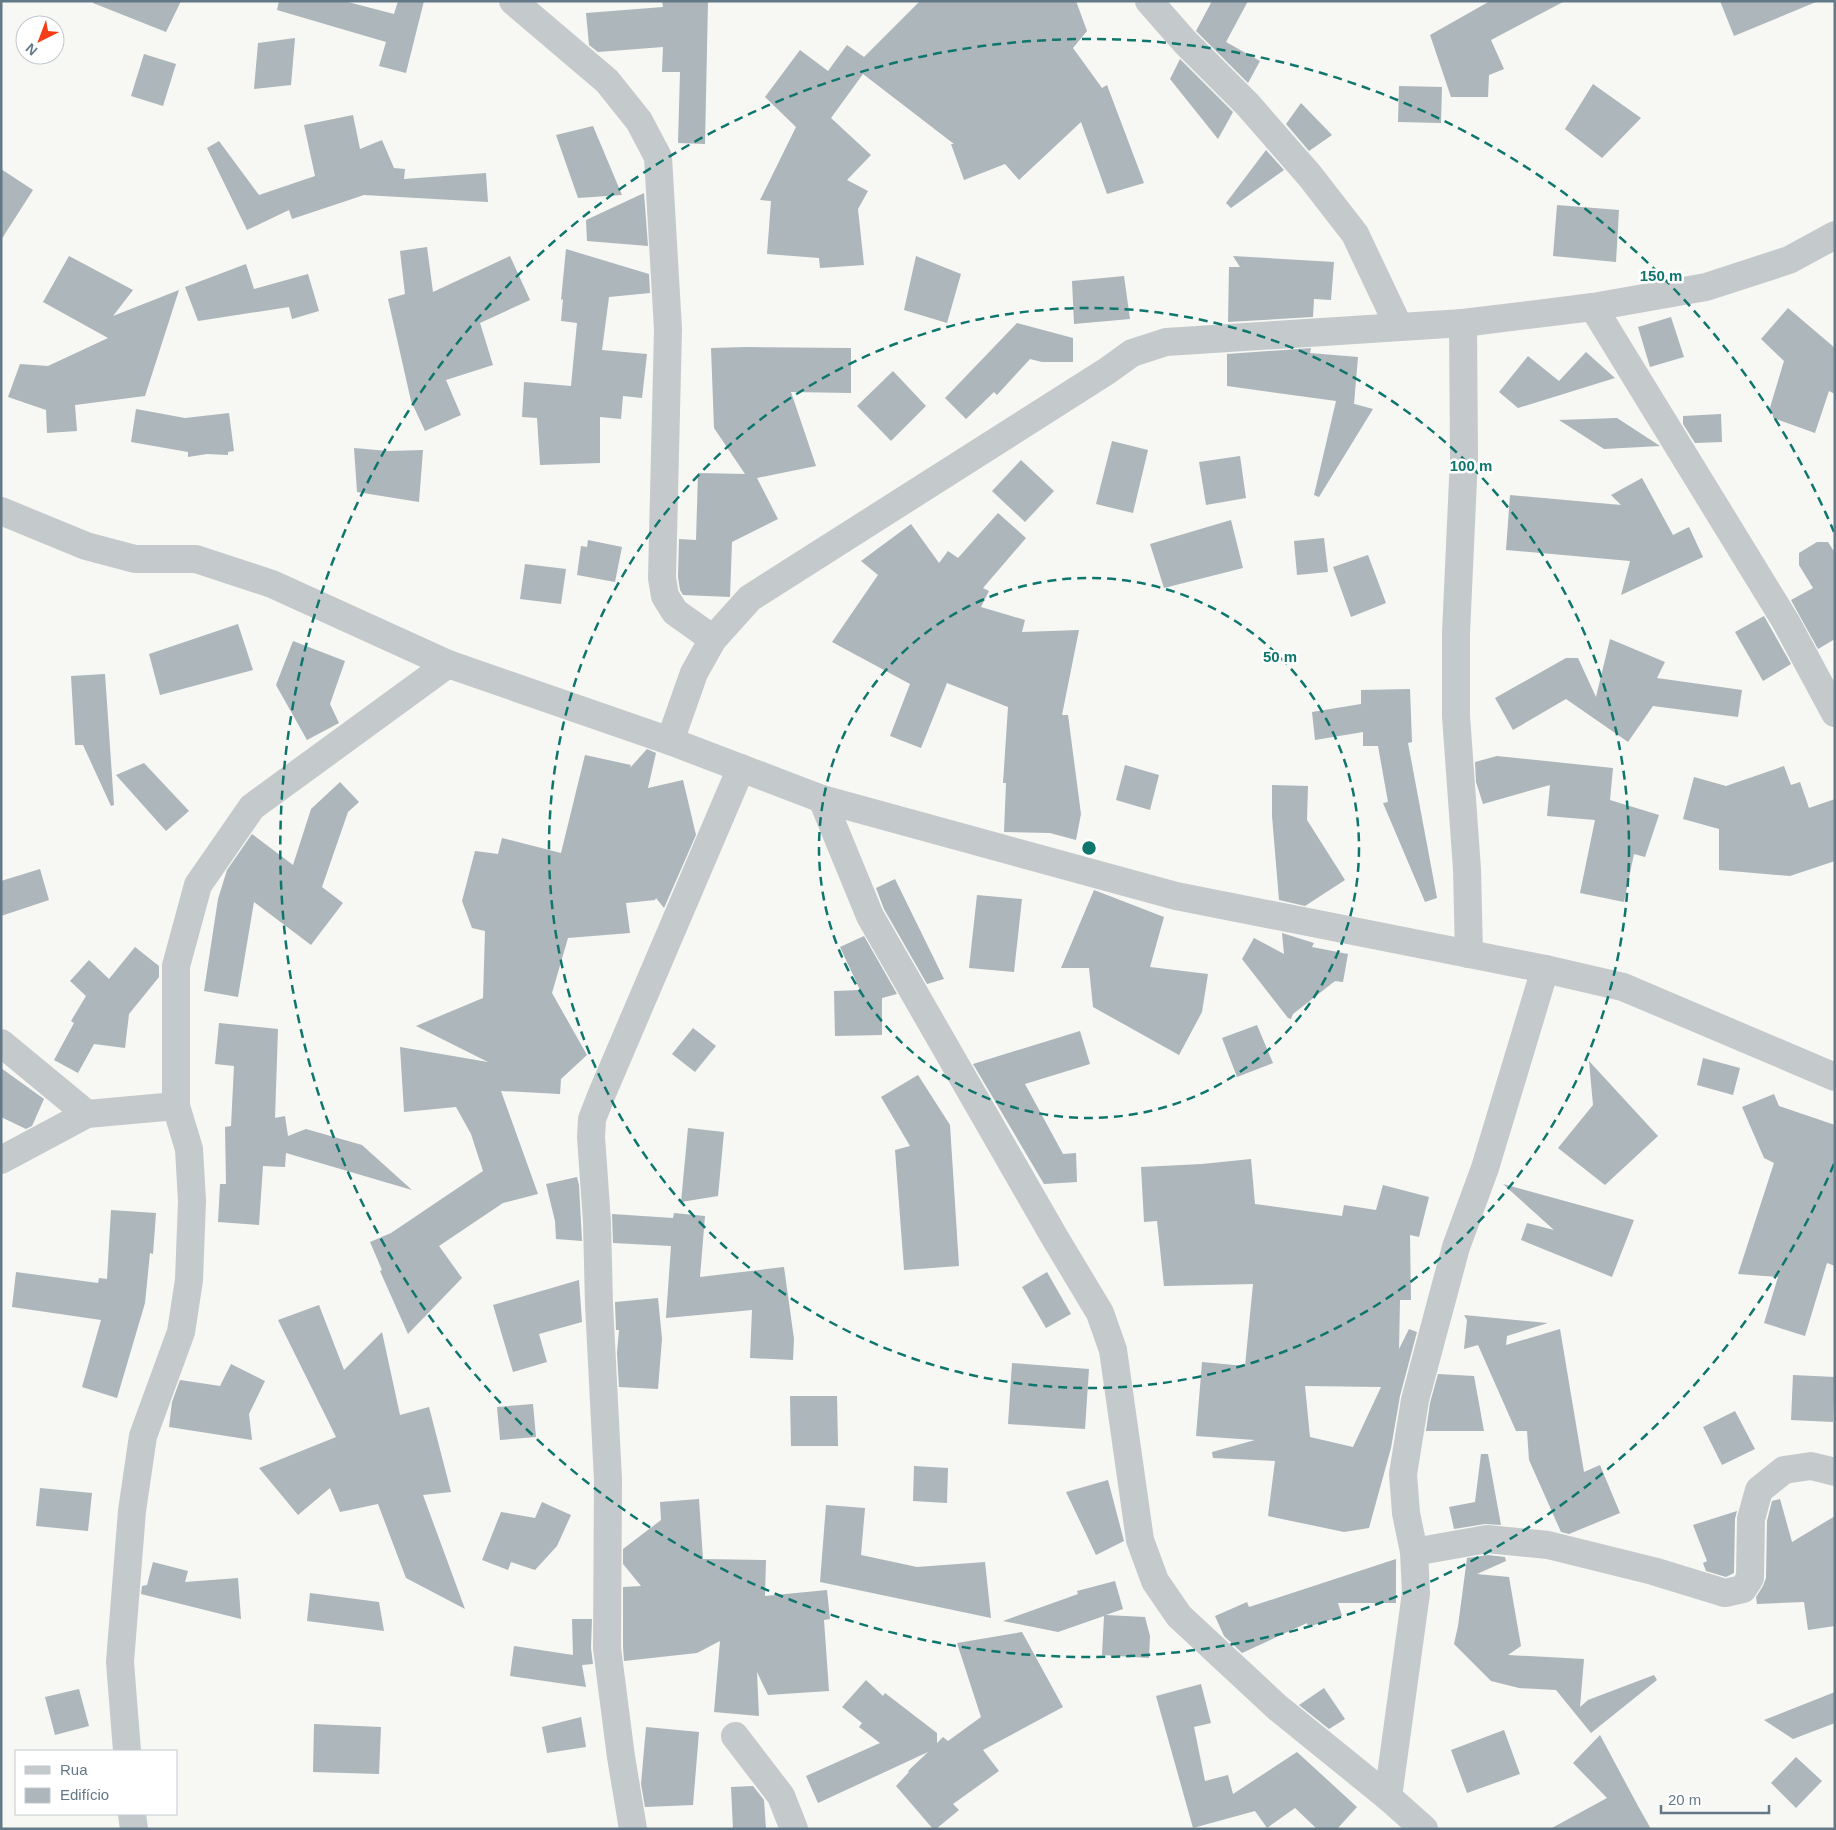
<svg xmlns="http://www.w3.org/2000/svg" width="1836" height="1830" font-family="Helvetica,sans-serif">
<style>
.building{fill:#acb6bb;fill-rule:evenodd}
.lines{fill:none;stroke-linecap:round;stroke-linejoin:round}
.street{stroke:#c4c9cc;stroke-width:28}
.ring{fill:none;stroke:#0f766e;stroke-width:2.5;stroke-dasharray:9 6}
.centre{fill:#0f766e;stroke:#fff;stroke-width:2.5}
.ring-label{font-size:15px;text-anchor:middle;font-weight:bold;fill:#0f766e;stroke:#fff;stroke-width:5;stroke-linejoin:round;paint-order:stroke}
</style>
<rect width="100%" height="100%" fill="#f7f7f3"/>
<g class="building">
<path d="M 93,1 L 181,1 L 166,32 L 93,3 Z"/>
<path d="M 279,1 L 344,1 L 394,14 L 398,1 L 424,1 L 406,73 L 379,66 L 386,42 L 277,10 Z"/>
<path d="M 662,1 L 708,1 L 705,144 L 678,143 L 680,72 L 662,72 L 663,47 L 598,52 L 589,45 L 586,13 L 663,7 Z"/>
<path d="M 920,1 L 1076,1 L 1087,31 L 1073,48 L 1102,88 L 1107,85 L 1144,183 L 1107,194 L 1081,122 L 1019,180 L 1005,164 L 964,180 L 951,144 L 954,144 L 863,74 L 831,118 L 871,155 L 847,180 L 868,191 L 858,209 L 864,265 L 820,268 L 819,258 L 767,254 L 771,201 L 760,200 L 796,127 L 765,97 L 800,50 L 828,71 L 847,45 L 864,57 Z"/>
<path d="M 1212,1 L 1248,1 L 1226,42 L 1260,61 L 1248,83 L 1196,31 Z"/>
<path d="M 1490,1 L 1565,1 L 1491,40 L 1504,69 L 1489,75 L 1488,97 L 1451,97 L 1430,35 Z"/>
<path d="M 1720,1 L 1816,1 L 1816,2 L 1734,36 Z"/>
<path d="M 295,38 L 291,85 L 254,89 L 258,43 Z"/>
<path d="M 144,54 L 176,64 L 163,106 L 131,96 Z"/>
<path d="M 1180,59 L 1233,112 L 1218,139 L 1170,79 Z"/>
<path d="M 1593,84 L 1641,118 L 1602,158 L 1565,129 Z"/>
<path d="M 1399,86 L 1442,87 L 1441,123 L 1398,122 Z"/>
<path d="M 1301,103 L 1332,135 L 1309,151 L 1286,124 Z"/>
<path d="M 353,115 L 360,149 L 382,140 L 394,168 L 405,169 L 404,179 L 486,173 L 488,202 L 364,195 L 292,219 L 289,210 L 247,230 L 207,148 L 219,141 L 259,195 L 315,176 L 304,125 Z"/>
<path d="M 593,126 L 622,195 L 578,198 L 556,135 Z"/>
<path d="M 1266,150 L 1284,170 L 1231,208 L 1226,203 Z"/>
<path d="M 1,169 L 33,190 L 1,240 Z"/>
<path d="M 644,193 L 648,246 L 587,241 L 586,220 Z"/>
<path d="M 1557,205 L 1619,210 L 1616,262 L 1553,256 Z"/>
<path d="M 427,247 L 433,292 L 510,256 L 530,300 L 480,323 L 493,365 L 446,380 L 461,415 L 425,431 L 411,401 L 388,299 L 405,294 L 400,251 Z"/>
<path d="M 566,249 L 649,274 L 650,293 L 609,297 L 602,350 L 647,354 L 642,398 L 623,396 L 621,419 L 600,417 L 600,463 L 540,465 L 537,418 L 522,417 L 524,382 L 571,386 L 577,323 L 561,321 L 563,299 L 561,300 Z"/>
<path d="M 69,256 L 133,290 L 113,316 L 179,290 L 145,396 L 75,405 L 77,431 L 47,433 L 46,410 L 8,397 L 20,364 L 48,366 L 108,338 L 43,302 Z"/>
<path d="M 916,256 L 961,274 L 947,323 L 904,310 Z"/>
<path d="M 1233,256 L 1334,262 L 1331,300 L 1314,299 L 1313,317 L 1228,322 L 1229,267 L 1240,267 Z"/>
<path d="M 246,264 L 254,289 L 308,274 L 319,311 L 292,319 L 289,307 L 198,321 L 185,287 Z"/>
<path d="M 1124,276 L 1130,319 L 1074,324 L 1072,281 Z"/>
<path d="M 1788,308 L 1835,348 L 1835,394 L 1829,391 L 1815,433 L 1773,418 L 1773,415 L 1769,411 L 1784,361 L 1761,339 Z"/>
<path d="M 1671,317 L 1684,357 L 1650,367 L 1638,327 Z"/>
<path d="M 1017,323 L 1073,338 L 1073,362 L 1042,362 L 1030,359 L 997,395 L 994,392 L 966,419 L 945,398 Z"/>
<path d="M 746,347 L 851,348 L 851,393 L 791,392 L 816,466 L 757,478 L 778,519 L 732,542 L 730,597 L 683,595 L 680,590 L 678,577 L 679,539 L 696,540 L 698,473 L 745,474 L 714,428 L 711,348 Z"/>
<path d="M 1311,348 L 1310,353 L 1358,357 L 1354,404 L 1351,403 L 1373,409 L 1319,497 L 1314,495 L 1336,401 L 1227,386 L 1227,354 Z"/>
<path d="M 1586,352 L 1615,378 L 1518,408 L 1499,392 L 1528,356 L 1559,381 Z"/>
<path d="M 893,371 L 926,406 L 891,441 L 857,406 Z"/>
<path d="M 136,409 L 185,418 L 229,413 L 234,451 L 228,452 L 228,455 L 207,454 L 188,457 L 188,452 L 131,442 Z"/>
<path d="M 1721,414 L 1722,442 L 1695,443 L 1683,424 L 1683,416 Z"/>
<path d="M 1617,418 L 1660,446 L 1604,449 L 1559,420 Z"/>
<path d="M 1112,441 L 1148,450 L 1133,513 L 1096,504 Z"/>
<path d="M 354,448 L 388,451 L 423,450 L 419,502 L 357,492 Z"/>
<path d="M 1240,456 L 1246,498 L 1206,505 L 1199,462 Z"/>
<path d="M 1021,460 L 1054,491 L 1025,522 L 992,491 Z"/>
<path d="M 1642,478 L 1673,535 L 1689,527 L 1703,557 L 1621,595 L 1630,561 L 1506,550 L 1510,495 L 1621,505 L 1611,495 Z"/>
<path d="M 998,513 L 1026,538 L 983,588 L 989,591 L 981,607 L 1025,620 L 1022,632 L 1079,630 L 1062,715 L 1068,715 L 1081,814 L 1076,840 L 1050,833 L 1004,832 L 1006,783 L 1003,783 L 1008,707 L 947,683 L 921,748 L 890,736 L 910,684 L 832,642 L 878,575 L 861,561 L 911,524 L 939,563 L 948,551 L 958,558 Z"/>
<path d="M 1231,520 L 1243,568 L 1164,588 L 1150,544 Z"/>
<path d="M 1324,538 L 1328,572 L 1297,575 L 1294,541 Z"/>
<path d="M 588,540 L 622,547 L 615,582 L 577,575 L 581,546 L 587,547 Z"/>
<path d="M 1817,542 L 1828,542 L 1835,553 L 1835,639 L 1818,649 L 1791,600 L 1813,588 L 1799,565 L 1799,553 Z"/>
<path d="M 1368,555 L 1386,603 L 1351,617 L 1333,567 Z"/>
<path d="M 525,564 L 566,569 L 561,604 L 520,599 Z"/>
<path d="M 1764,616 L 1791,664 L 1763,681 L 1735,632 Z"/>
<path d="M 238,624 L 253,670 L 160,695 L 149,654 Z"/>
<path d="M 1610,639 L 1665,662 L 1657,678 L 1742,690 L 1738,717 L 1653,706 L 1628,742 L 1566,699 L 1513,730 L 1495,698 L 1566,658 L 1578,658 L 1596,697 Z"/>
<path d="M 293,641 L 345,661 L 330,704 L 339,723 L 307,740 L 276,685 Z"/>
<path d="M 105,674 L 114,805 L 111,806 L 83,745 L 75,745 L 71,676 Z"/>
<path d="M 1410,689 L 1412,742 L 1408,743 L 1437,898 L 1425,902 L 1383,803 L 1388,802 L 1378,746 L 1363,746 L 1363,732 L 1315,740 L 1312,712 L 1361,704 L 1361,690 Z"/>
<path d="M 647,749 L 656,753 L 648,788 L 683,780 L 696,835 L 664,908 L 656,898 L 655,900 L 626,903 L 630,933 L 568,938 L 552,993 L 587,1055 L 561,1079 L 560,1094 L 501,1091 L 538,1194 L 503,1203 L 439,1246 L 462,1278 L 408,1334 L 380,1271 L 382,1270 L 370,1242 L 391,1233 L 483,1171 L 471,1134 L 456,1107 L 404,1112 L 400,1047 L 488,1062 L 416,1026 L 483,998 L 485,931 L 472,928 L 462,901 L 475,851 L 498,854 L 502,838 L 561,853 L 585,755 L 631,765 L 630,768 Z"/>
<path d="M 1497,756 L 1613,768 L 1610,800 L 1659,815 L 1645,857 L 1634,854 L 1624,902 L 1580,893 L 1595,820 L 1547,816 L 1550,785 L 1483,804 L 1476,782 L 1475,762 Z"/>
<path d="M 144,763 L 189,811 L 166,831 L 116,775 Z"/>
<path d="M 1125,765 L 1159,775 L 1150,810 L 1116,800 Z"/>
<path d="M 1784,766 L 1791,785 L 1800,782 L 1809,808 L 1835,799 L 1835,861 L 1790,876 L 1719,870 L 1719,829 L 1683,819 L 1694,777 L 1726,786 Z"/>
<path d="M 340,782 L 359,802 L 348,812 L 322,887 L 343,903 L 311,945 L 254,902 L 238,997 L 204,991 L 218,899 L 227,870 L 252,834 L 293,865 L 311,809 Z"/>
<path d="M 1272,785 L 1308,786 L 1307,820 L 1345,880 L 1305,906 L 1279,900 L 1272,816 Z"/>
<path d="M 40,869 L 49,900 L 1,916 L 1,881 Z"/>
<path d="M 895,879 L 944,979 L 927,984 L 884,909 L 876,888 Z"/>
<path d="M 1094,890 L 1164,917 L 1150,967 L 1208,974 L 1202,1012 L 1179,1055 L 1093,1007 L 1089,968 L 1061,968 Z"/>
<path d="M 977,895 L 1022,899 L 1014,972 L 969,968 Z"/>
<path d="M 1282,933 L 1314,943 L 1312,947 L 1348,954 L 1343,982 L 1335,981 L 1293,1014 L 1291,1019 L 1288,1018 L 1242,959 L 1254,938 L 1284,954 Z"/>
<path d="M 864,936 L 897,994 L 882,998 L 882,1035 L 835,1036 L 834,991 L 860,990 L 840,947 Z"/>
<path d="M 135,947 L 159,966 L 159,977 L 129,1014 L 125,1048 L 94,1044 L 78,1073 L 54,1060 L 74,1023 L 71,1021 L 86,996 L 70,981 L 89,960 L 109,979 Z"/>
<path d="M 219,1023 L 278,1029 L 275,1118 L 285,1116 L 288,1136 L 306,1129 L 362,1145 L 412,1190 L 286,1153 L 285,1167 L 263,1166 L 259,1225 L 218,1222 L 220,1184 L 226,1184 L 225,1127 L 231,1126 L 234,1066 L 215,1064 Z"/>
<path d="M 1257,1025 L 1273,1063 L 1237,1077 L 1222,1038 Z"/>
<path d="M 693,1028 L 716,1046 L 695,1072 L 672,1054 Z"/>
<path d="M 1080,1031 L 1090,1064 L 1025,1084 L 1063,1154 L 1076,1153 L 1077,1182 L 1044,1184 L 973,1064 Z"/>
<path d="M 1703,1058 L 1740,1068 L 1733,1095 L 1697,1085 Z"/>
<path d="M 1589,1061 L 1658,1136 L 1605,1185 L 1558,1148 L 1593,1105 Z"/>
<path d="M 1,1068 L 44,1099 L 32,1126 L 26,1129 L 1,1117 Z"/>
<path d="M 918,1075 L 950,1125 L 959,1266 L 904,1270 L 895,1150 L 910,1146 L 881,1097 Z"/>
<path d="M 1774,1094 L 1779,1106 L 1835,1125 L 1835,1266 L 1827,1263 L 1805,1336 L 1764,1323 L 1778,1277 L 1738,1274 L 1774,1163 L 1764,1158 L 1742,1107 Z"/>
<path d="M 688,1128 L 724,1132 L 718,1196 L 681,1202 Z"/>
<path d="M 1251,1159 L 1255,1204 L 1342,1216 L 1344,1205 L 1376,1210 L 1383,1185 L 1429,1197 L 1419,1237 L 1410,1235 L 1411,1300 L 1400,1300 L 1399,1349 L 1409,1329 L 1417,1332 L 1400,1396 L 1391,1448 L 1369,1528 L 1344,1532 L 1268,1516 L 1275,1461 L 1213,1458 L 1212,1452 L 1255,1440 L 1196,1436 L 1202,1362 L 1245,1366 L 1253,1284 L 1164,1286 L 1157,1221 L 1144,1222 L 1141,1167 L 1202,1164 ZM 1305,1386 L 1381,1387 L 1353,1447 L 1310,1437 Z"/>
<path d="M 577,1177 L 579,1185 L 582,1241 L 556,1239 L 555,1221 L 546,1184 Z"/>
<path d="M 1503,1184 L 1634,1220 L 1612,1277 L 1521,1240 L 1527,1223 L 1554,1230 Z"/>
<path d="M 111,1210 L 156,1213 L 153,1254 L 150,1253 L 145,1303 L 117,1398 L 82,1387 L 101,1320 L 12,1307 L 16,1272 L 98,1283 L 99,1278 L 107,1279 Z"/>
<path d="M 674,1213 L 705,1216 L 700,1277 L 784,1267 L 794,1339 L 793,1360 L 750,1358 L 752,1310 L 666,1318 L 671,1246 L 613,1243 L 612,1214 L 673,1218 Z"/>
<path d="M 1047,1272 L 1071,1314 L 1046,1328 L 1022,1287 Z"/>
<path d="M 579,1280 L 582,1322 L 539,1334 L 547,1362 L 513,1372 L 493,1305 Z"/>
<path d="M 658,1298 L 662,1339 L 658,1389 L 619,1387 L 617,1353 L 619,1330 L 616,1330 L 615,1302 Z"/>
<path d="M 319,1305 L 344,1370 L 382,1332 L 400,1415 L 429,1407 L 451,1492 L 423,1495 L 465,1609 L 406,1578 L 378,1504 L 340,1512 L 330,1488 L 298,1515 L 259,1468 L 336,1437 L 278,1320 Z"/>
<path d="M 1464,1315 L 1548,1323 L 1507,1336 L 1506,1345 L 1560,1329 L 1584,1472 L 1600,1465 L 1620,1513 L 1569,1534 L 1561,1532 L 1529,1460 L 1527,1431 L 1516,1431 L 1478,1345 L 1464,1349 L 1467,1320 Z"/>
<path d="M 1012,1363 L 1089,1369 L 1085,1429 L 1008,1424 Z"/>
<path d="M 231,1364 L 265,1381 L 249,1414 L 252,1440 L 169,1427 L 172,1402 L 180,1380 L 220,1386 Z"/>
<path d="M 1438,1374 L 1474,1376 L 1484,1431 L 1426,1431 L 1430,1403 Z"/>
<path d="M 1793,1375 L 1835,1377 L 1833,1422 L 1791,1420 Z"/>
<path d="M 790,1396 L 837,1396 L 838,1446 L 791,1446 Z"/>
<path d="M 533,1404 L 536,1437 L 500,1440 L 497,1407 Z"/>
<path d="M 1735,1411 L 1755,1449 L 1722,1465 L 1703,1427 Z"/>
<path d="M 1481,1454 L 1488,1454 L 1501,1525 L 1485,1524 L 1454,1529 L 1449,1507 L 1475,1502 Z"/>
<path d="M 914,1466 L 948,1468 L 947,1503 L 913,1501 Z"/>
<path d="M 1108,1480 L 1124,1541 L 1096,1555 L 1066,1492 Z"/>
<path d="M 40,1488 L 92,1493 L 88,1531 L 36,1526 Z"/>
<path d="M 699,1499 L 703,1559 L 766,1560 L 765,1596 L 827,1590 L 830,1619 L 824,1620 L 829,1691 L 768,1695 L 757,1672 L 759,1716 L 714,1712 L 720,1641 L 697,1653 L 624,1661 L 623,1647 L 623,1587 L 641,1586 L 623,1564 L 623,1549 L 661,1520 L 660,1502 Z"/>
<path d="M 1780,1499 L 1792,1542 L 1835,1516 L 1835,1626 L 1808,1630 L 1804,1602 L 1757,1604 L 1756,1597 L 1763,1586 L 1766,1578 L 1767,1521 L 1772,1501 Z"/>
<path d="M 542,1502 L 571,1515 L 557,1546 L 535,1570 L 511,1562 L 508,1570 L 482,1560 L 501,1512 L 535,1518 Z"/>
<path d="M 826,1505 L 865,1508 L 861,1555 L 917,1567 L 985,1562 L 991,1618 L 820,1582 Z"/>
<path d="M 1737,1511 L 1735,1519 L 1734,1573 L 1726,1577 L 1706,1571 L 1703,1563 L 1707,1561 L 1693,1525 Z"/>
<path d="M 1488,1555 L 1505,1557 L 1506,1561 L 1477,1574 L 1509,1577 L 1521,1646 L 1508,1655 L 1584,1659 L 1580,1707 L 1588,1700 L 1654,1675 L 1657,1680 L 1591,1733 L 1556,1690 L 1519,1688 L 1491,1681 L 1454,1644 L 1458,1626 L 1467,1558 Z"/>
<path d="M 1396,1559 L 1396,1603 L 1338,1603 L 1342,1616 L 1308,1627 L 1307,1623 L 1242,1653 L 1224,1636 L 1215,1616 L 1247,1602 L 1249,1607 Z"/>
<path d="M 153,1562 L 188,1571 L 185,1582 L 238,1578 L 241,1619 L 141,1594 L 142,1586 L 147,1585 Z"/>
<path d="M 1115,1581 L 1123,1609 L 1106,1615 L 1145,1617 L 1150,1636 L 1149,1658 L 1102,1655 L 1104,1616 L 1058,1632 L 1003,1621 L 1078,1594 L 1077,1591 Z"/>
<path d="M 310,1593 L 379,1602 L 384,1631 L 307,1621 Z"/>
<path d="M 572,1619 L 592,1619 L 591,1648 L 593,1664 L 582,1665 L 586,1687 L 510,1676 L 514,1646 L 573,1655 Z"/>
<path d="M 1022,1632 L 1063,1707 L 983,1750 L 999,1771 L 953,1804 L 959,1810 L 936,1829 L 933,1829 L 896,1786 L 909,1772 L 908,1771 L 928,1752 L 818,1803 L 806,1776 L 880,1743 L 859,1727 L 862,1723 L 842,1707 L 866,1680 L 883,1696 L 885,1693 L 937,1733 L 937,1743 L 943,1737 L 948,1741 L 981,1717 L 957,1643 Z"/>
<path d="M 1201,1684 L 1211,1723 L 1194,1727 L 1205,1781 L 1228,1775 L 1233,1794 L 1297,1752 L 1357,1807 L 1337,1829 L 1317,1829 L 1295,1808 L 1267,1828 L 1255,1811 L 1193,1828 L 1156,1696 Z"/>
<path d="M 1324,1688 L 1345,1719 L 1329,1729 L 1299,1705 Z"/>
<path d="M 79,1689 L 89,1726 L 55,1735 L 45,1697 Z"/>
<path d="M 1835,1692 L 1835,1723 L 1793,1739 L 1764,1720 Z"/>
<path d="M 581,1717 L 586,1747 L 547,1753 L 542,1727 Z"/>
<path d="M 314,1724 L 381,1727 L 379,1774 L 313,1772 Z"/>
<path d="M 646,1727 L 699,1732 L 693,1805 L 645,1807 L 641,1784 Z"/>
<path d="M 1504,1730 L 1520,1774 L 1467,1793 L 1451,1750 Z"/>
<path d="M 1600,1735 L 1638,1806 L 1651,1829 L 1550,1829 L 1607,1798 L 1573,1763 Z"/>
<path d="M 1796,1757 L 1822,1781 L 1796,1808 L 1771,1783 Z"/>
<path d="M 753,1786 L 764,1800 L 766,1829 L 733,1829 L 731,1787 Z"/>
</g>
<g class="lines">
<g class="street">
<path d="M 513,1 L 607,81 L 639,121 L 658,157 L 668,329 L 662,578 L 665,596 L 675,612 L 713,639"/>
<path d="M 1149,1 L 1185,42 L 1248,105 L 1310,176 L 1355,234 L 1399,327"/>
<path d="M 1593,307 L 1786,622 L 1835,713"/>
<path d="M 1463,323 L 1464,458 L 1456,633 L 1456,716 L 1467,869 L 1469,954"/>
<path d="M 1,511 L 86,546 L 135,559 L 196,559 L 272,584 L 448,664 L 670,741 L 822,799 L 1176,896 L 1545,969 L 1623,987 L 1835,1077"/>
<path d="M 670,741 L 694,673 L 713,639 L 750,598 L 1107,371 L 1132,353 L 1166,342 L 1463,323 L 1593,307 L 1706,287 L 1789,260 L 1835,235"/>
<path d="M 822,799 L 870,916 L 1055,1238 L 1100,1313 L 1113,1350 L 1140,1540 L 1155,1581 L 1179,1616 L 1278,1708 L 1388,1797 L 1424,1829"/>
<path d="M 1,1043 L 87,1114"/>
<path d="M 1,1160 L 87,1114 L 176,1106"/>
<path d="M 1414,1552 L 1487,1539 L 1548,1545 L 1653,1571 L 1725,1593 L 1743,1589 L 1750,1578 L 1751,1519 L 1759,1490 L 1784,1470 L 1811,1466 L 1835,1472"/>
<path d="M 735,1736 L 781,1796 L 794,1829"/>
<path d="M 127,1751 L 120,1662 L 132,1511 L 143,1436 L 181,1332 L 189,1280 L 192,1201 L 189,1149 L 176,1106 L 176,966 L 198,885 L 252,807 L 448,664"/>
<path d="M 1388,1797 L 1416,1593 L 1414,1552 L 1406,1513 L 1403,1474 L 1415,1400 L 1456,1247 L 1485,1168 L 1545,969"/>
<path d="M 132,1814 L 134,1829"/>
<path d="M 633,1829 L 621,1757 L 607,1648 L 608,1480 L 599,1304 L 597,1222 L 591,1137 L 592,1119 L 601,1096 L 741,768"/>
</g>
</g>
<g class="ring">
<circle cx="1089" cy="848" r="270"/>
<circle cx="1089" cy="848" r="540"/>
<path d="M1834 1164A809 809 0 1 1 1834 532"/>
</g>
<circle cx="1089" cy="848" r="8" class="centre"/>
<g class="ring-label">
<text x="1661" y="281">150 m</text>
<text x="1471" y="471">100 m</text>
<text x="1280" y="662">50 m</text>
</g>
<rect width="1836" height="1830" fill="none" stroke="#637987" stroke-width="5"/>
<rect x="15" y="1750" width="162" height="65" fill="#ffffff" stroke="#c1c9cf"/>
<rect x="25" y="1766" width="25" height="8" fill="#c4c9cc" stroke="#c1c9cf"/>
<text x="60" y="1775" font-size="15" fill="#637987">Rua</text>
<rect x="25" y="1788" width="25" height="15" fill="#acb6bb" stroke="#c1c9cf"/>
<text x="60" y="1800" font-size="15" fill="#637987">Edifício</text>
<g transform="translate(40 40) rotate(222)"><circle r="24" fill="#ffffff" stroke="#c1c9cf"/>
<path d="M0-4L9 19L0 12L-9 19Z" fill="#f33e17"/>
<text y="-8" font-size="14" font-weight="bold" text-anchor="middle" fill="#637987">N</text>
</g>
<path d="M1661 1805v8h108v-8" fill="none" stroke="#637987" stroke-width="2.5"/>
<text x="1668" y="1805" font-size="15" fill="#637987" stroke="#ffffff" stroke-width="4" paint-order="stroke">20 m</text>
</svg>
